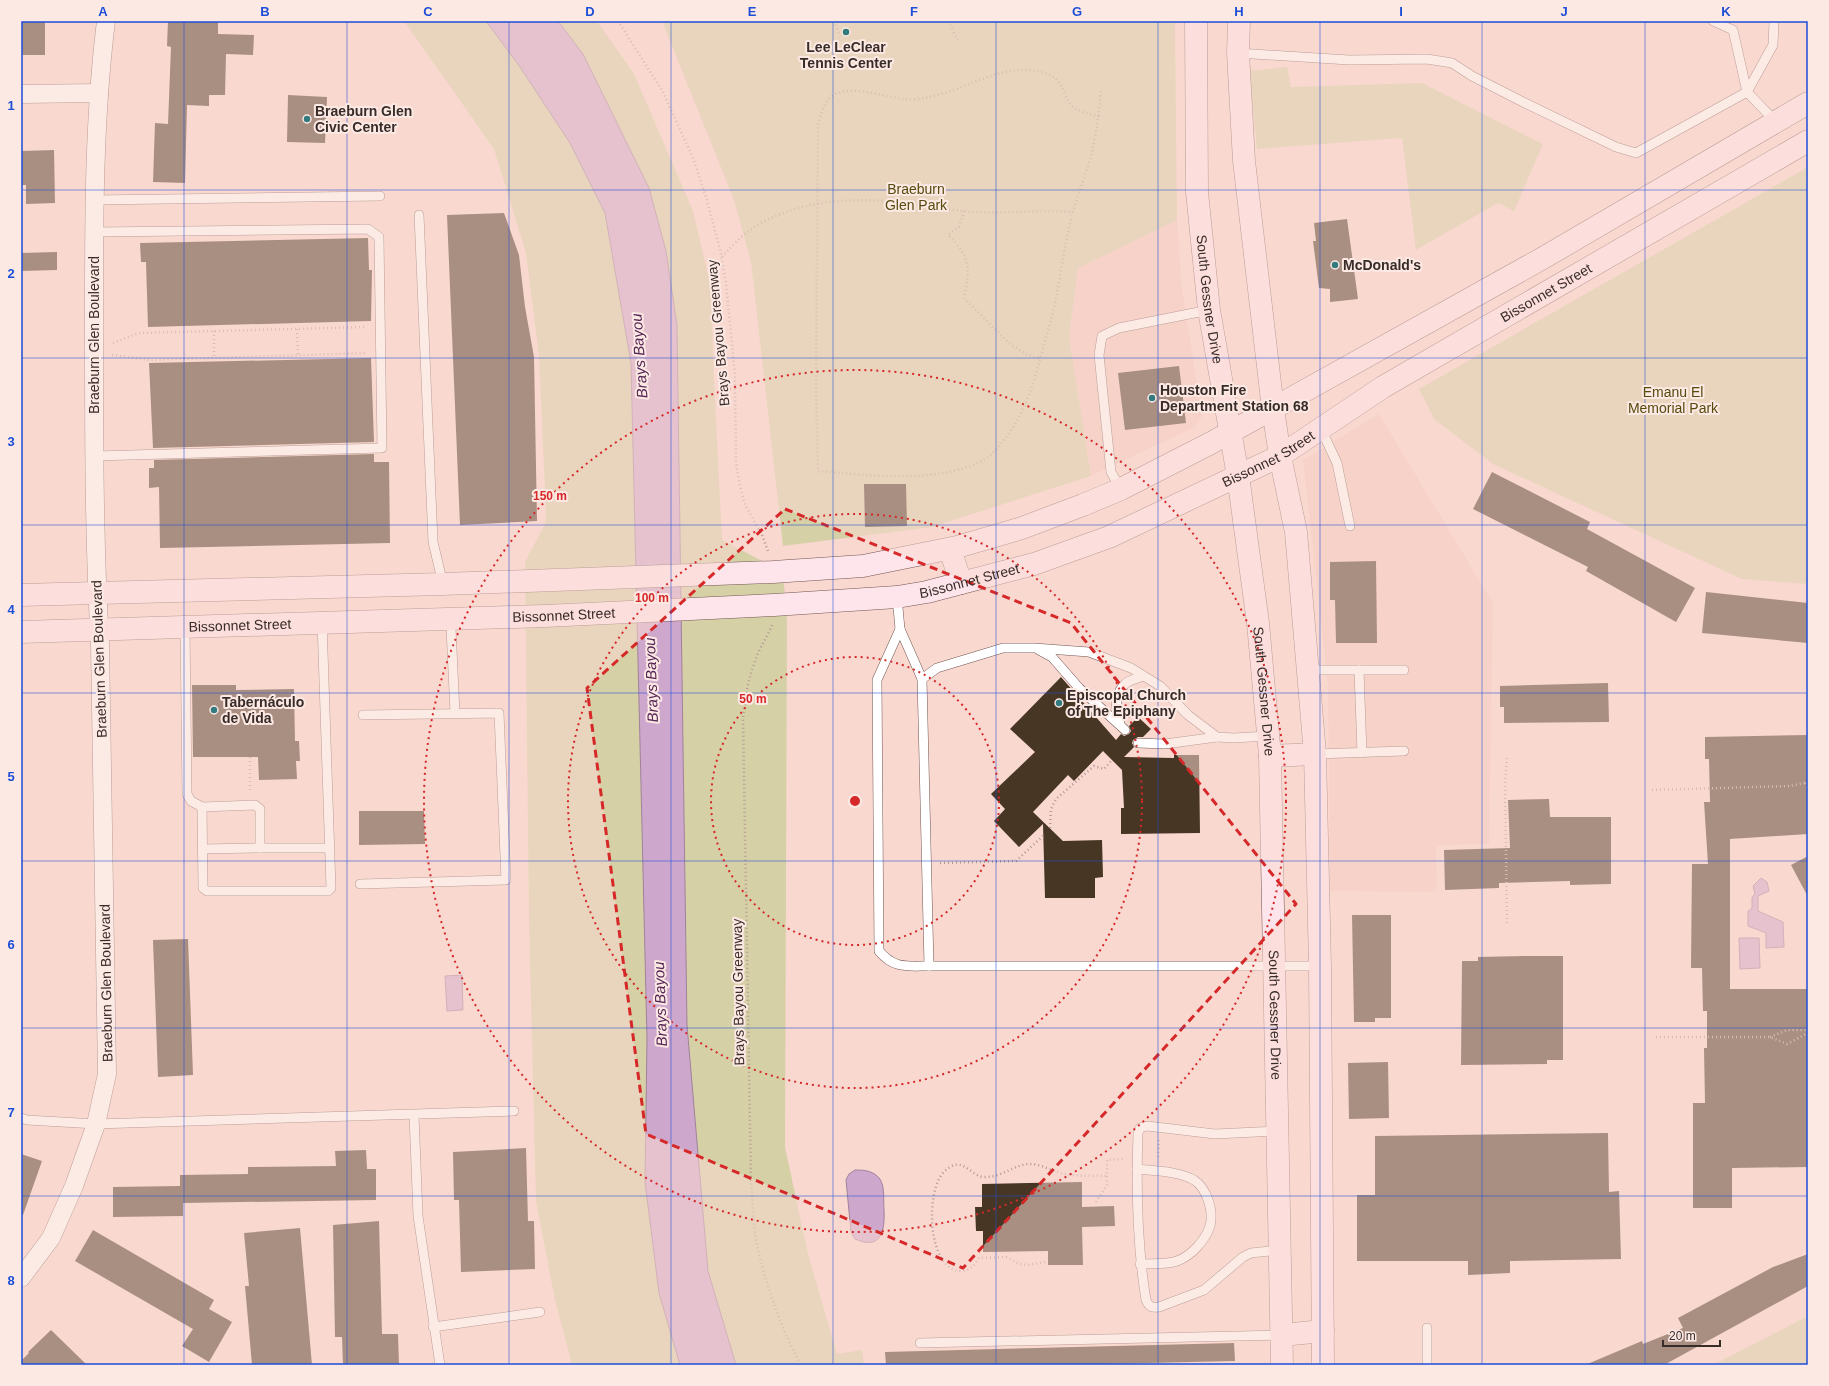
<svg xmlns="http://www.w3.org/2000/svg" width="1829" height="1386" font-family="Arial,sans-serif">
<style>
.built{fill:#f2cac0}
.green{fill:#d6d0a6}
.water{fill:#cda7cc;stroke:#a0829b}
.building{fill:#483624}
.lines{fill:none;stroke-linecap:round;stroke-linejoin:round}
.lane-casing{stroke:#725650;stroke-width:10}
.street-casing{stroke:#725650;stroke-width:19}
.secondary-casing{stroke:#725650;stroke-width:23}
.path{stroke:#b39a94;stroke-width:2.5;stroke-dasharray:1 3;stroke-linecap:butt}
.lane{stroke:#fff;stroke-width:9}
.street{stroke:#fff;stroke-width:18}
.secondary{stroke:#fee5ec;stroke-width:22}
.marked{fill:none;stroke:#d62828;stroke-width:3;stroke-dasharray:8 5;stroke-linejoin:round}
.grid{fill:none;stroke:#1d4ed8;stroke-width:1;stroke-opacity:0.55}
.ring{fill:none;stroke:#d62828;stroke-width:2;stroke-dasharray:2 4}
.poi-dot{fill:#317a7e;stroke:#fde9e4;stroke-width:1.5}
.labels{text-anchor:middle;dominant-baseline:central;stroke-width:4;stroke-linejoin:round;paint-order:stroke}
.poi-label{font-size:14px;font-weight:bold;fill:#382c29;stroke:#fde9e4;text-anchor:start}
.park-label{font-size:14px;fill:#554b0e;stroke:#fde9e4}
.street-label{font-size:14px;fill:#382c29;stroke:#fde9e4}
.water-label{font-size:15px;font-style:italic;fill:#542555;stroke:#fde9e4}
.centre{fill:#d62828;stroke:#fde9e4;stroke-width:2}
.ring-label{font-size:12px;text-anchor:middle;font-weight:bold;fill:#d62828;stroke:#fde9e4;stroke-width:4;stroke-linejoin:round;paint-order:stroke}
.neatline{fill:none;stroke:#1d4ed8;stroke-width:1.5}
.grid-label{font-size:13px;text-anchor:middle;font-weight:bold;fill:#1d4ed8}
</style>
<rect width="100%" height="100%" fill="#f9d8d0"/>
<g class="built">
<path d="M 1177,220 L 1182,288 L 1202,416 L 1195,427 L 1091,476 L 1069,337 L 1078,268 Z"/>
<path d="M 1379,414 L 1493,603 L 1489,844 L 1436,845 L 1437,888 L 1432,892 L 1330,891 L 1328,685 L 1303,460 Z"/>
</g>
<g class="green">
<path d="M 404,21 L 597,21 L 634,74 L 693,211 L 711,287 L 714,380 L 722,540 L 783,572 L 787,622 L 785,1147 L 808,1254 L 837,1354 L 862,1350 L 864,1365 L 572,1365 L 555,1300 L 536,1201 L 529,921 L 525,562 L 545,524 L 546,512 L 539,355 L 526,253 L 494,149 Z"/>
<path d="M 662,21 L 1175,21 L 1177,220 L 1078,268 L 1069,337 L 1091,476 L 932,527 L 783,546 L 751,262 L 734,200 Z"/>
<path d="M 1287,67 L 1291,87 L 1422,83 L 1543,144 L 1514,211 L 1498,203 L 1416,250 L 1402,138 L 1257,149 L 1249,71 Z"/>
<path d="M 1808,167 L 1808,584 L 1742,579 L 1493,464 L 1434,419 L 1419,389 Z"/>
<path d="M 1808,1316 L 1808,1365 L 1713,1365 Z"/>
</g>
<g class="water">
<path d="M 486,21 L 558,21 L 583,54 L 649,188 L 666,251 L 677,325 L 687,1025 L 708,1271 L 736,1365 L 680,1365 L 659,1293 L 645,1182 L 647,1039 L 631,363 L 605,213 L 570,143 L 520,67 Z"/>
<path d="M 1761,878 L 1767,882 L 1769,891 L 1758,896 L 1758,911 L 1783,922 L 1784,947 L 1766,948 L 1766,933 L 1748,926 L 1748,911 L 1752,908 L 1752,897 L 1755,894 L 1753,886 Z"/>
<path d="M 1739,938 L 1759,938 L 1760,968 L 1740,969 Z"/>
<path d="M 462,975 L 463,1010 L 447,1011 L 445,976 Z"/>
<path d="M 855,1170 C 862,1170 869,1170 876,1175 C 886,1182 883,1198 884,1209 C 885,1230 882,1251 855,1239 L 851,1232 L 846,1180 L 849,1174 Z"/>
</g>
<g class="building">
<rect x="21" y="21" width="24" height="34"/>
<path d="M 168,21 L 218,21 L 218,34 L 254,35 L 253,55 L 226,54 L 225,95 L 209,95 L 209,106 L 187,105 L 185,183 L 153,182 L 155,123 L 168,124 L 171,47 L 167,46 Z"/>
<path d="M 288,95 L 327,97 L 325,143 L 287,142 Z"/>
<path d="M 54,150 L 55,203 L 26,204 L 26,185 L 21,185 L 21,151 Z"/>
<path d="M 504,213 L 519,255 L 525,307 L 534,357 L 537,521 L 460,525 L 447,215 Z"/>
<path d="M 1347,219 L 1358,299 L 1330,302 L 1330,289 L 1319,288 L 1313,241 L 1316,241 L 1314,223 Z"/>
<path d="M 368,238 L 369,270 L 372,270 L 371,321 L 148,327 L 146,262 L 141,262 L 140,243 Z"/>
<path d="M 57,252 L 57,270 L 21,271 L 21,253 Z"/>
<path d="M 371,358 L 374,442 L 153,448 L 149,363 Z"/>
<path d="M 1179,366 L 1186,423 L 1125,430 L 1118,373 Z"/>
<path d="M 374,454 L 374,462 L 389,462 L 390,543 L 160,548 L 159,487 L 149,488 L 149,468 L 154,468 L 154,460 Z"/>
<path d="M 1492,472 L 1590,522 L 1587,529 L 1695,588 L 1676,622 L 1586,571 L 1588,567 L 1473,509 Z"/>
<path d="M 864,484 L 906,484 L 907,526 L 865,527 Z"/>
<path d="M 1376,561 L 1377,643 L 1336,643 L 1335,600 L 1330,600 L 1330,562 Z"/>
<path d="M 1706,592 L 1808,603 L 1808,643 L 1702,633 Z"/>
<path d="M 1061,677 L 1116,740 L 1121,734 L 1124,736 L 1129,734 L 1131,731 L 1129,726 L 1138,717 L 1151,729 L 1143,737 L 1138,737 L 1133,740 L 1132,743 L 1134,747 L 1124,757 L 1174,758 L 1174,755 L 1199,755 L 1200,833 L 1121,834 L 1121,808 L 1124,808 L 1122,770 L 1103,751 L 1074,781 L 1068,775 L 1033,812 L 1063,841 L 1102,840 L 1103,877 L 1095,878 L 1095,898 L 1045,898 L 1043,824 L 1019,847 L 994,821 L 1005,809 L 991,794 L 1035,752 L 1010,729 Z"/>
<path d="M 1608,683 L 1609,722 L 1504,723 L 1504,707 L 1500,707 L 1500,686 Z"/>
<path d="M 192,685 L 236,685 L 236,690 L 294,689 L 295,741 L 299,741 L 300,761 L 296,761 L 297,779 L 259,780 L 258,757 L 193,757 Z"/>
<path d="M 1808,735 L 1808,834 L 1730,839 L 1730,989 L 1808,989 L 1808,1167 L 1732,1168 L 1732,1208 L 1693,1208 L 1693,1103 L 1705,1103 L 1704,1048 L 1707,1048 L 1707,1011 L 1703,1011 L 1702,968 L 1691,968 L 1692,864 L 1708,864 L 1704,802 L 1710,802 L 1709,759 L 1705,759 L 1705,737 Z"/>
<path d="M 1549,799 L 1550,817 L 1611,817 L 1611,884 L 1570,885 L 1570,881 L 1499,883 L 1499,888 L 1445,890 L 1444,850 L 1510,848 L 1508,800 Z"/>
<path d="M 359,811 L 424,811 L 425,844 L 359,845 Z"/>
<path d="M 1808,856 L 1808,897 L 1791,865 Z"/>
<path d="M 1352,915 L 1391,915 L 1391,1018 L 1375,1018 L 1375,1022 L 1354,1022 Z"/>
<path d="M 188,939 L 193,1075 L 158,1077 L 153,940 Z"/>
<path d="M 1524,956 L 1563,956 L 1563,1060 L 1547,1060 L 1547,1064 L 1461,1065 L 1462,961 L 1478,961 L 1478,957 Z"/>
<path d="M 1388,1062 L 1389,1118 L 1349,1119 L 1348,1063 Z"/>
<path d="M 1608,1133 L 1609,1192 L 1619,1191 L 1621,1259 L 1510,1261 L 1510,1273 L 1468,1275 L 1468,1261 L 1357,1261 L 1357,1195 L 1375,1195 L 1375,1136 Z"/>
<path d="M 526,1148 L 528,1221 L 534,1221 L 535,1269 L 461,1272 L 459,1200 L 454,1200 L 453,1152 Z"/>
<path d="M 366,1150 L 367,1169 L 376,1169 L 376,1200 L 183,1203 L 183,1216 L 113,1217 L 113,1187 L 180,1186 L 180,1175 L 248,1174 L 248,1167 L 336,1166 L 335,1151 Z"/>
<path d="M 21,1154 L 42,1161 L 23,1215 L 21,1215 Z"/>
<path d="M 1082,1182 L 1082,1207 L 1114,1206 L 1115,1226 L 1082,1227 L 1083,1265 L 1048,1265 L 1048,1251 L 983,1252 L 983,1231 L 976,1231 L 975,1207 L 982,1207 L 982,1184 Z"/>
<path d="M 379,1221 L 382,1334 L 398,1334 L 399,1365 L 343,1365 L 342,1337 L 335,1337 L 333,1225 Z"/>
<path d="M 300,1228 L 312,1365 L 252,1365 L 245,1286 L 249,1286 L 244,1233 Z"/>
<path d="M 93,1230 L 214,1300 L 209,1309 L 232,1322 L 209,1362 L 182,1346 L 193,1329 L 75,1261 Z"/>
<path d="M 1808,1254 L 1808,1286 L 1664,1365 L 1585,1365 L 1642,1341 L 1643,1344 L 1683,1328 L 1678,1318 L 1773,1267 Z"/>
<path d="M 51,1330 L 87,1365 L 21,1365 L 21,1361 L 29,1353 L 28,1352 Z"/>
<path d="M 1234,1343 L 1235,1361 L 1060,1365 L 886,1365 L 885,1352 Z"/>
</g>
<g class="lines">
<g class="lane-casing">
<g id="lane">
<path d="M 1713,21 L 1733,30 L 1747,92 L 1776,122"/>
<path d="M 1238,53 L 1349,60 L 1427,59 L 1452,63 L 1472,76 L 1521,101 L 1616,147 L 1636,153 L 1747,92 L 1773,45 L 1774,21"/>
<path d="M 94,200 L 380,196"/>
<path d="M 419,215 L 433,542 L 443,584"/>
<path d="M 94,232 L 368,229 L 379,237 L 382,448 L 94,456"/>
<path d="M 1321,429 L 1337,463 L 1350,526"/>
<path d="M 1121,489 L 1111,472 L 1099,355 L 1102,336 L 1119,328 L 1209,310"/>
<path d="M 897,597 L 900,629 L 922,679 L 929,966 L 1320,966"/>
<path d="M 447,619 L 451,628 L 455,713"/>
<path d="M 185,627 L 187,794 L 191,801 L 202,807 L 255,805 L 260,809 L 260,848 L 330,848"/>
<path d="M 900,629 L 877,680 L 879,951 C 894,969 907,966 929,966"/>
<path d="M 1039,650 L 1052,657 L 1079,688 L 1125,730"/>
<path d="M 1308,670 L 1404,670"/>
<path d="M 1359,670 L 1362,753"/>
<path d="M 922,679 L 937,668 L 1003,648 L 1034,648 L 1089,652 L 1131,668 L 1160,686 L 1188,715 L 1217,737 L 1234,738 L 1268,736"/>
<path d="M 1120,724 C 1116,711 1114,694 1125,684 C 1129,680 1138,678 1143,676"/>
<path d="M 1138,743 L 1165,744 L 1217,737"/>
<path d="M 1315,754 L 1404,751"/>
<path d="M 202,807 L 203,888 L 207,891 L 328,891 L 331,888 L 322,622"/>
<path d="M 202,849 L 260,848"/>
<path d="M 360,884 L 506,880 L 499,713 L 363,715"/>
<path d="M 414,1115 L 418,1216 L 440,1365"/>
<path d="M 21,1118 L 27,1120 L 96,1124 L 514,1111"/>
<path d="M 1278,1131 L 1215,1134 L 1147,1126 L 1140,1128 L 1138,1133 C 1136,1189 1137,1245 1146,1300 C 1149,1307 1152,1308 1159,1307 L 1204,1290 L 1243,1257 L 1251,1253 L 1280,1250"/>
<path d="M 1137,1169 C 1155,1171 1178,1171 1194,1180 C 1207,1188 1214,1212 1210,1226 C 1205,1241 1191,1256 1177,1261 C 1167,1265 1151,1263 1140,1264"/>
<path d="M 433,1327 L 540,1312"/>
<path d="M 1427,1328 L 1427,1365"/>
<path d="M 920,1343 L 1282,1335"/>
</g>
</g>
<g class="street-casing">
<g id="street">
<path d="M 21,94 L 99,93"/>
<path d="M 21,1278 L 51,1238 L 74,1186 L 96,1124 L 107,1074 L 100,644 C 94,542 94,439 94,337 C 94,231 93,126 106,21"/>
</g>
</g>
<g class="secondary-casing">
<g id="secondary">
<path id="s1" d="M 1196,21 L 1197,192 L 1209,310 L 1238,476 L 1258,623 L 1270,756 L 1282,1365"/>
<path d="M 1239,21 L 1238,53 L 1244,161 L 1273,409 L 1280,456 L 1296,532 L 1315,754 L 1320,966 L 1323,1365"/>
<path d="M 950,549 L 961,583"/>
<path d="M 21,595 L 443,584 L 773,572 L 863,566 L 957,547 L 1022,528 L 1083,505 L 1121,489 L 1211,443 L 1543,258 L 1808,103"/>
<path id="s2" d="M 21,632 L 545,616 L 774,605 L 897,597 L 927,592 L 1034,564 L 1109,537 L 1280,456 L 1383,387 L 1808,141"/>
<path d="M 1270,756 L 1315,754"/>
<path d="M 1282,1335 L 1323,1331"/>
</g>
</g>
<g class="path">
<path d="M 618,21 L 663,92 L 693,158 L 706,197 L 720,249 L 726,283 L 735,375 L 736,463 L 740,487 L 745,505 L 762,535 L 768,551"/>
<path d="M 834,21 L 840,36"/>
<path d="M 949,21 L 958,42"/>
<path d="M 1099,116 C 1090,114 1077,112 1071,105 C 1061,93 1066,80 1045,73 C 1002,60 968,91 928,97 C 921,99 911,100 904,99 C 886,97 854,86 838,93 C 824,98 822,113 818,125 L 816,386 L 818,471 C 866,475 945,485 987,458 C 995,452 1001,444 1007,436 C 1024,413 1033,386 1040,359 C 1045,340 1051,322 1055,303 C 1061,273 1065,241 1073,211 C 1078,195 1084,179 1089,163 C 1096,138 1099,114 1101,88"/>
<path d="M 964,211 L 959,227 L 948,235 C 971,256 970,269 964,298 L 1009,343 L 1027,355 L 1041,358"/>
<path d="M 722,257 C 731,247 741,236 753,228 C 798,199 854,197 906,203 C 929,206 952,211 975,212 C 1008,214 1040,209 1073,212"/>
<path d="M 297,329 L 298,356"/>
<path d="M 214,331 L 214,359"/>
<path d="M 113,343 L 139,333 L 366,327"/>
<path d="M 112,355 L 149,360 L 367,353"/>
<path d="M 772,625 C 768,636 761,645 757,656 C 749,676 745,696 743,717 L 751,1181 C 753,1202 753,1224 757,1245 C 766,1286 781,1328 801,1365"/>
<path d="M 250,757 L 250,791"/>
<path d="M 1507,758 L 1505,785 L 1507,924"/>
<path d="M 1805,783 L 1808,788"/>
<path d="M 1652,790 L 1790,786 L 1808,782"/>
<path d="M 1050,828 L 1051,809 L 1056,799 L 1094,766 L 1104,769 L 1112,760"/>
<path d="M 940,863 L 1016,861 L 1044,835"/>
<path d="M 1656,1037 L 1770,1037 L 1787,1044 L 1808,1033"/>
<path d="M 1770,1037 L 1787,1030 L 1808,1030"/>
<path d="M 1158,1157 L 1159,1140"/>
<path d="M 1096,1202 L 1107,1185 L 1107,1160 L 1123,1159"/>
<path d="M 1045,1262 L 1028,1265 L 1020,1264 L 1006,1257 L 979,1258 C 974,1265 971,1271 961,1271 C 927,1271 925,1190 944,1172 C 962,1153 971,1177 984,1177 C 1004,1177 1014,1164 1030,1164 C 1042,1164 1053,1172 1065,1174 C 1079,1177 1094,1175 1108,1176"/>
</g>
<use href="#lane" class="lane"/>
<use href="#street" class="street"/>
<use href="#secondary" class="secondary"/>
</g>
<path d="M0 0H1829V1386H0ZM 785,509 L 1071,623 L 1296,904 L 963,1268 L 646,1134 L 587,688 Z" fill="#f9d8d0" fill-opacity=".55" fill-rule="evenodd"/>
<path class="marked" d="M 785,509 L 1071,623 L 1296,904 L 963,1268 L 646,1134 L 587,688 Z"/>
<path class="grid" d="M 184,21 L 184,1365M 347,21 L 347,1365M 509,21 L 509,1365M 671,21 L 671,1365M 833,21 L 833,1365M 996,21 L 996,1365M 1158,21 L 1158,1365M 1320,21 L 1320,1365M 1482,21 L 1482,1365M 1645,21 L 1645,1365M 21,190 L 1808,190M 21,358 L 1808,358M 21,525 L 1808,525M 21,693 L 1808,693M 21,861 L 1808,861M 21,1028 L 1808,1028M 21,1196 L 1808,1196"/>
<g class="ring">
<circle cx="855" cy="801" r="144"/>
<circle cx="855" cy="801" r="287"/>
<circle cx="855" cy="801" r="431"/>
</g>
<g class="poi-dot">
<circle cx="846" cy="32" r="4"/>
<circle cx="307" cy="119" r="4"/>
<circle cx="1335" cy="265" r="4"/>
<circle cx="1152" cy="398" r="4"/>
<circle cx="1059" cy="703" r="4"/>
<circle cx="214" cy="710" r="4"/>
</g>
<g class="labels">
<g class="poi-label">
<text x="846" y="47" text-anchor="middle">Lee LeClear<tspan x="846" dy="16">Tennis Center</tspan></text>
<text x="315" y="111">Braeburn Glen<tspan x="315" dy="16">Civic Center</tspan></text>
<text x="1343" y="265">McDonald's</text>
<text x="1160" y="390">Houston Fire<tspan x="1160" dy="16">Department Station 68</tspan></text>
<text x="1067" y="695">Episcopal Church<tspan x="1067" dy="16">of The Epiphany</tspan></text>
<text x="222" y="702">Tabernáculo<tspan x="222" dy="16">de Vida</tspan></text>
</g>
<g class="park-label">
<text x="916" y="189">Braeburn<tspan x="916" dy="16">Glen Park</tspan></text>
<text x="1673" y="392">Emanu El<tspan x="1673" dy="16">Memorial Park</tspan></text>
</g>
<g class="street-label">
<text stroke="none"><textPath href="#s2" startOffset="1599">Bissonnet Street</textPath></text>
<text stroke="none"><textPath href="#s1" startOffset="279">South Gessner Drive</textPath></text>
<text transform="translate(718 333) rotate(-95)">Brays Bayou Greenway</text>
<text transform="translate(94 335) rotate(-90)">Braeburn Glen Boulevard</text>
<text stroke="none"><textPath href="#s2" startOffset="1275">Bissonnet Street</textPath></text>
<text stroke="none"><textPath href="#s2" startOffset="951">Bissonnet Street</textPath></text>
<text stroke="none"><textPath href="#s2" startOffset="543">Bissonnet Street</textPath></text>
<text stroke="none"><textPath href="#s2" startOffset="219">Bissonnet Street</textPath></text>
<text transform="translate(99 659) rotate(-92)">Braeburn Glen Boulevard</text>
<text stroke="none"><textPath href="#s1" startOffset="675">South Gessner Drive</textPath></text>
<text transform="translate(106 983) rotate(-91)">Braeburn Glen Boulevard</text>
<text transform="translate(738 992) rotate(-91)">Brays Bayou Greenway</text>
<text stroke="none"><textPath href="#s1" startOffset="999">South Gessner Drive</textPath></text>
</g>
<g class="water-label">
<text transform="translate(639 356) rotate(-94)">Brays Bayou</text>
<text transform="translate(651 680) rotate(-92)">Brays Bayou</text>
<text transform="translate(660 1004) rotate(-92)">Brays Bayou</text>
</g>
</g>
<circle cx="855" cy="801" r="6" class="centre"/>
<g class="ring-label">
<text x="550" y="500">150 m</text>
<text x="652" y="602">100 m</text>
<text x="753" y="703">50 m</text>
</g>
<rect width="1829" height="1386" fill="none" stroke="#fde9e4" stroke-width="44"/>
<path d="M1663 1340v6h57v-6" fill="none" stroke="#382c29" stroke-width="2"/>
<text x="1669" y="1340" font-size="12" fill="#382c29" stroke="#fde9e4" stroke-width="3" paint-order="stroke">20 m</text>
<rect x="22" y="22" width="1785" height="1342" class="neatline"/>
<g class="grid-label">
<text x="103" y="16">A</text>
<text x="265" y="16">B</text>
<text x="428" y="16">C</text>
<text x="590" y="16">D</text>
<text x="752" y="16">E</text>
<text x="914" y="16">F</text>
<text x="1077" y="16">G</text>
<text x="1239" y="16">H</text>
<text x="1401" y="16">I</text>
<text x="1564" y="16">J</text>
<text x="1726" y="16">K</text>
<text x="11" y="110">1</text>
<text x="11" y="278">2</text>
<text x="11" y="446">3</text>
<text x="11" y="614">4</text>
<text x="11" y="781">5</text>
<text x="11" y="949">6</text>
<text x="11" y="1117">7</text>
<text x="11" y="1285">8</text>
</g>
</svg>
